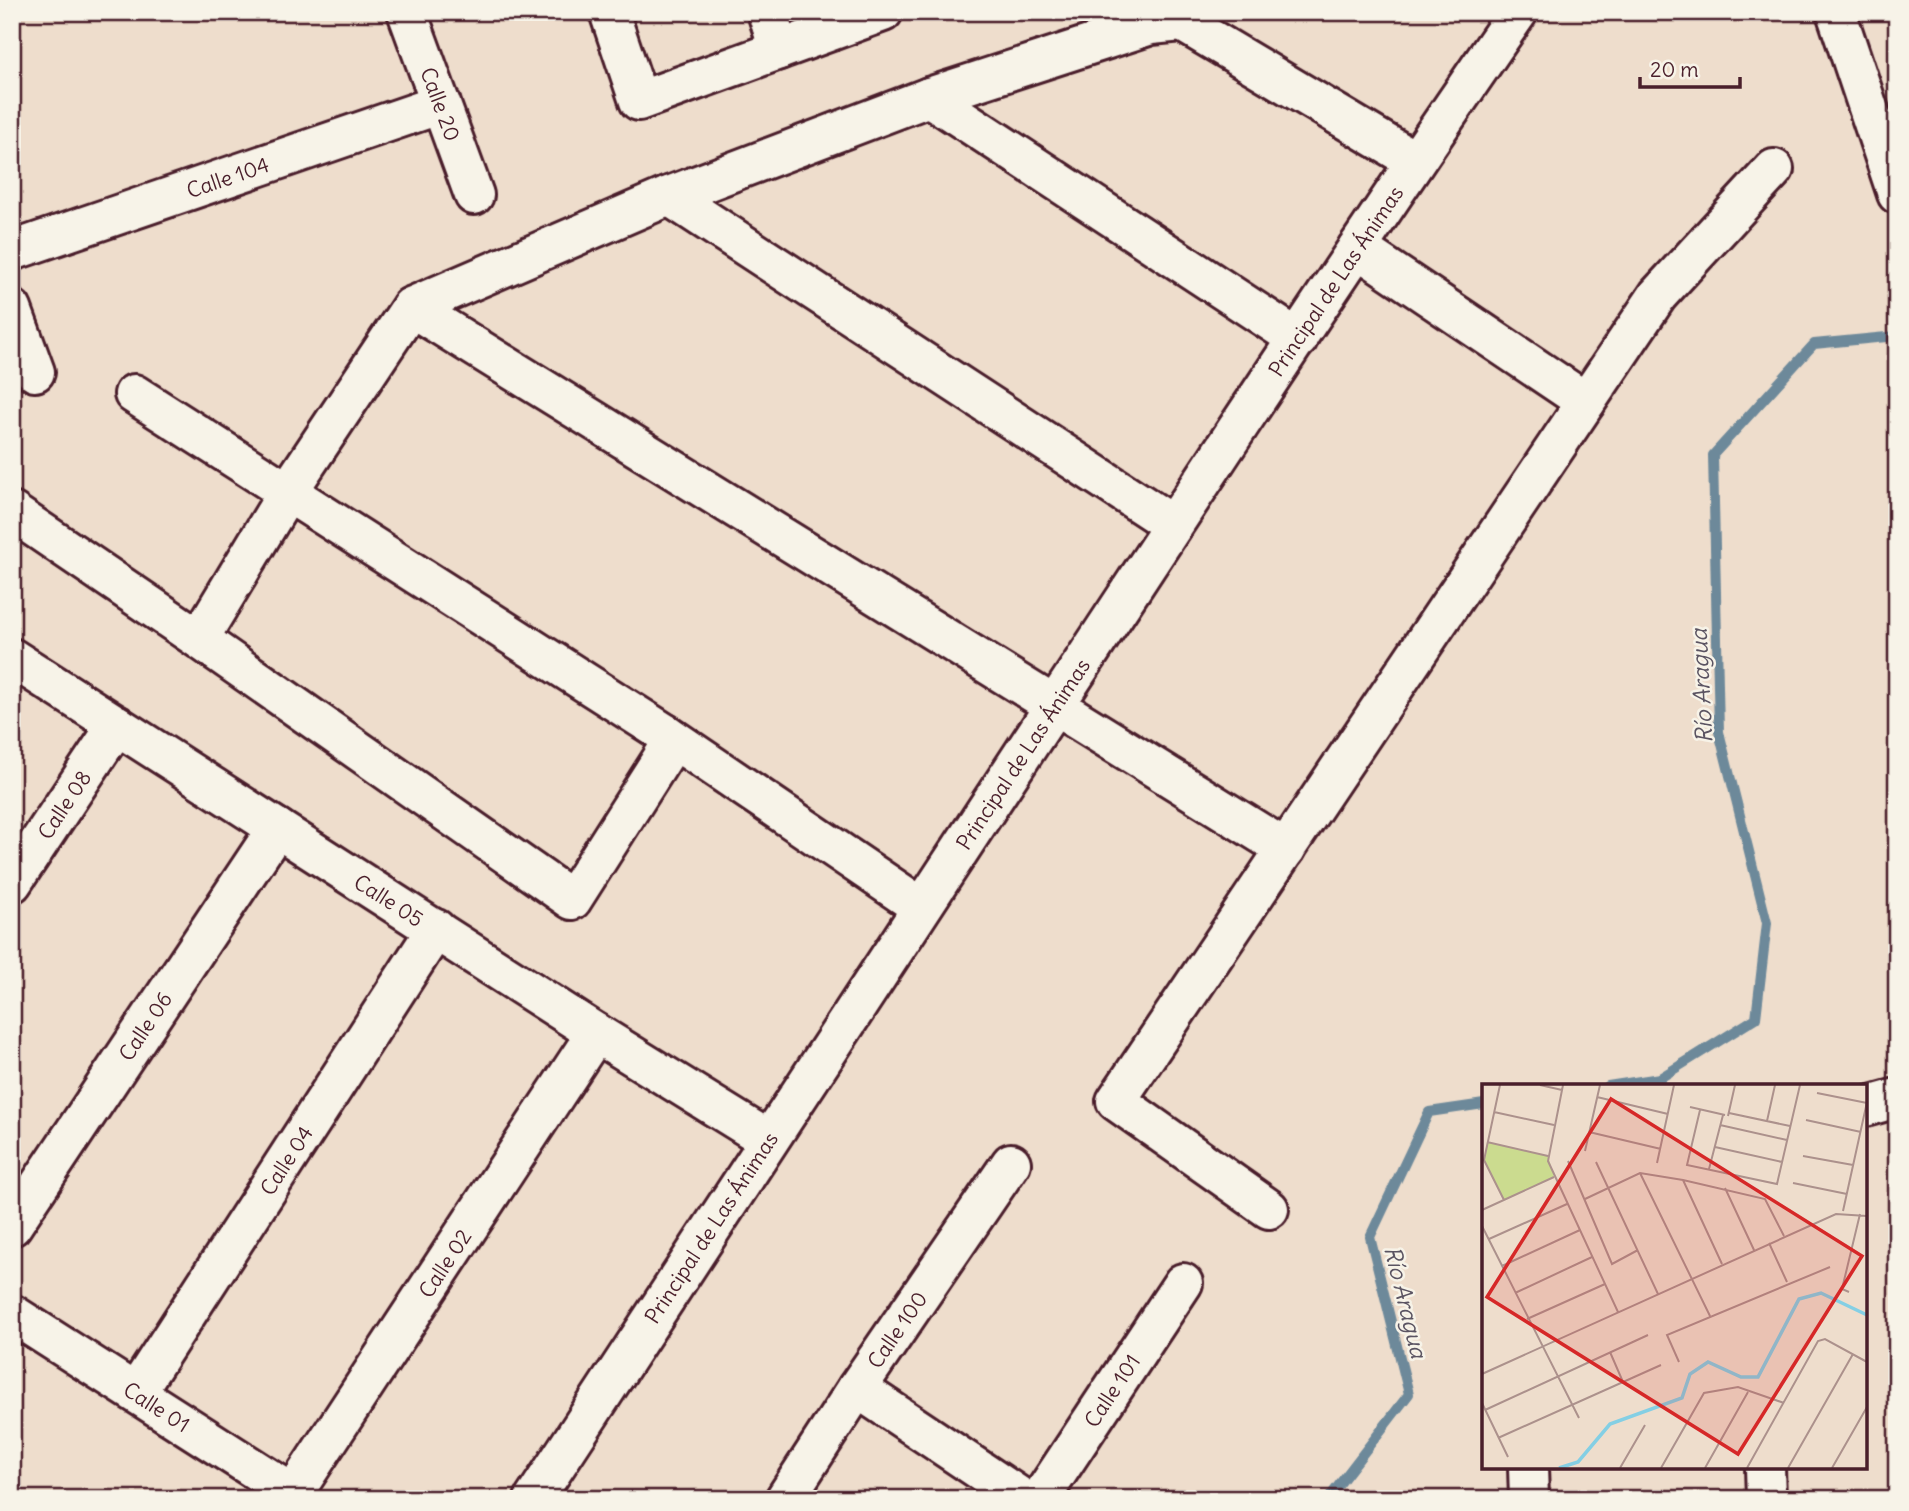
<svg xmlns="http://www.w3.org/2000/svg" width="1909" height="1511" font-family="Delius,sans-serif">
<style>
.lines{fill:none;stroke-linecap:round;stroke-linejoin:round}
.stream{stroke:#6d899a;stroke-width:10}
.minor-casing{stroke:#4a1f2b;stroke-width:44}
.minor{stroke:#f7f3e8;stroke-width:38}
.labels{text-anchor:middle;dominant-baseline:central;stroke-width:5;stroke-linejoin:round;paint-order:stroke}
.street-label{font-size:21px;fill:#4a1f2b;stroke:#f7f3e8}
.water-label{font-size:23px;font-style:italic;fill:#5b5462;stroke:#f7f3e8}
.inset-river{fill:none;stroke:#84cfe4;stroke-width:3.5}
.inset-road{fill:none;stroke:#ac918c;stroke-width:2}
.view{fill:#d62828;fill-opacity:0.15;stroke:#d62828;stroke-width:3.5}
.inset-edge{fill:none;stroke:#4a1f2b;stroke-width:3.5}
</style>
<rect width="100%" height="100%" fill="#edc"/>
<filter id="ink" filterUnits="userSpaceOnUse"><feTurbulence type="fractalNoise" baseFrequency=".0143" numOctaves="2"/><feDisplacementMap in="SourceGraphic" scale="14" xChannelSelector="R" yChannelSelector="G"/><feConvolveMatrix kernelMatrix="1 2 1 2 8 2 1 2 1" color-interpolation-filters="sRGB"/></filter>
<g filter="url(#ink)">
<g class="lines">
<g class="stream">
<path d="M 1608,1086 L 1660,1078 L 1756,1018 L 1767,923 L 1719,732 L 1713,455 L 1814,344 L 1897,336"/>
<path d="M 1328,1499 L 1409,1394 L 1370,1237 L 1429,1112 L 1484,1104"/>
</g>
<g class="minor-casing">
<g id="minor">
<path id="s1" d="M 407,12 L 474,195"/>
<path d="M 609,12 L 639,101 L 883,12"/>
<path d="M 767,12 L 779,50"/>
<path d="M 1836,12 L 1897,194"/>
<path d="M 929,97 L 1298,339"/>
<path d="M 669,196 L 1173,525"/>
<path d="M 1357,248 L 1586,402"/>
<path id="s2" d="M 12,251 L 441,104"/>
<path d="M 411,307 L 1286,849"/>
<path d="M 12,309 L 35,372"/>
<path d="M 134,394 L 666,734 L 921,907"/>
<path d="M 12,512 L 199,639 L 572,900 L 670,746 L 666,734"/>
<path d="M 199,639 L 287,493 L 411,307 L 669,196 L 929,97 L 1151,25 L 1182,22 L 1415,161"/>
<path id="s3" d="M 12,658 L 596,1033 L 767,1139"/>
<path id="s4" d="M 12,883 L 117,725"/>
<path d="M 1865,1107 L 1897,1098"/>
<path d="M 1269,1209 L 1116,1101 L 1658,295 L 1774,169"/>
<path id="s5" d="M 12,1226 L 277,828"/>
<path id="s6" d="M 12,1314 L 301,1499"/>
<path d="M 857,1388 L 1023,1499"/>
<path id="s7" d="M 136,1392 L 436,929"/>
<path d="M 1528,1467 L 1529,1499"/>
<path d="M 1765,1467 L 1766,1499"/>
<path id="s8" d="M 293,1494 L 596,1033"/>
<path id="s9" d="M 534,1499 C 706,1233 881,969 1055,705 C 1208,473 1360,240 1518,12"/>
<path id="s10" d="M 785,1499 L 857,1388 L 1011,1163"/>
<path id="s11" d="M 1040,1499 L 1183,1283"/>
</g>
</g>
<use href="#minor" class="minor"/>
</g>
</g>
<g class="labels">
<g class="street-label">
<text stroke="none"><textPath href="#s1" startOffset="98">Calle 20</textPath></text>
<text stroke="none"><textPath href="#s2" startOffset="228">Calle 104</textPath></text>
<text stroke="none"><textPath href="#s9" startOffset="1458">Principal de Las Ánimas</textPath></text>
<text stroke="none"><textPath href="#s9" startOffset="891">Principal de Las Ánimas</textPath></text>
<text stroke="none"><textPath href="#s4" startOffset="94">Calle 08</textPath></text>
<text stroke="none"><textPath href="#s3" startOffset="448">Calle 05</textPath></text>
<text stroke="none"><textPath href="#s5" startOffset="240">Calle 06</textPath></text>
<text stroke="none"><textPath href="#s7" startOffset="276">Calle 04</textPath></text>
<text stroke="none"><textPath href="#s9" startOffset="324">Principal de Las Ánimas</textPath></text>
<text stroke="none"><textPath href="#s8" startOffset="276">Calle 02</textPath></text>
<text stroke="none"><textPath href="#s10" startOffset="203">Calle 100</textPath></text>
<text stroke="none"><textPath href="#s11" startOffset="130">Calle 101</textPath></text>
<text stroke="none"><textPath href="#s6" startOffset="172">Calle 01</textPath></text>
</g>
<g class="water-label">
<text transform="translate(1701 686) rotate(-93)">Río Aragua</text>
<text transform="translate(1406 1302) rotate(76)">Río Aragua</text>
</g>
</g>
<g transform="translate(1482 1084)">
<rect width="385" height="385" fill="#edc"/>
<path d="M 5,58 L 66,72 L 72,93 L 22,116 L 2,76 Z" fill="#cbdb8f"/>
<path class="inset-river" d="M 77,384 L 96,378 L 128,340 L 200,314 L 208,290 L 226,278 L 259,293 L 276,293 L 317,215 L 339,209 L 385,231"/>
<path class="inset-road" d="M 18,1 L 2,76 L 22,116M 58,1 L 80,6M 81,1 L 66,77 L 136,228M 335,9 L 385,19M 115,13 L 186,30M 208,23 L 243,31M 218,26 L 205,81 L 295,100 L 318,1M 12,28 L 72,41M 247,29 L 308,42M 246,32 L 253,1M 324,36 L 379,48M 285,37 L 293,1M 238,41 L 305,56M 107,48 L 179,65M 5,58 L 66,72M 233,63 L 300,78M 103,67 L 118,1M 321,72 L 371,81M 86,77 L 130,180 L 156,166M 114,78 L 176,210M 175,79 L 192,1M 227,85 L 241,31M 158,89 L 228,232M 201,96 L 240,180M 311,99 L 365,110M 243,104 L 272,166M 103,115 L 158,89 L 201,96 L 283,115 L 302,152M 0,126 L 72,93M 361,127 L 385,18M 0,142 L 97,334M 7,155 L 85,120M 287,159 L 305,198M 20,182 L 98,146M 367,208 L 360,205 L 378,130M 33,209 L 110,173M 45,235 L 123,200M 128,268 L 141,298M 197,278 L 185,251 L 348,183M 0,290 L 354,130 L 385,132M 0,319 L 26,373M 3,326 L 166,251M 16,354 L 179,281M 138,384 L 163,341M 179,384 L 222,309 L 256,303 L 302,319M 223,384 L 266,308M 265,384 L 336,257 L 343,255 L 385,278M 306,384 L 371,270M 350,384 L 385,323"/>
<path class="view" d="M 129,15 L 380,172 L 256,370 L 5,213 Z"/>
<rect width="385" height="385" class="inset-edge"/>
</g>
<rect width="1909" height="1511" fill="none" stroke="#f7f3e8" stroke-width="42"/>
<rect x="21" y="21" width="1867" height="1469" fill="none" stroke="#4a1f2b" stroke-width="2.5" filter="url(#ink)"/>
<path d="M1640 77v10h100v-10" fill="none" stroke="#4a1f2b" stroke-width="3.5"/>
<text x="1650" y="77" font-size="21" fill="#4a1f2b" stroke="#f7f3e8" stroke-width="5" paint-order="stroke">20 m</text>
</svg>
